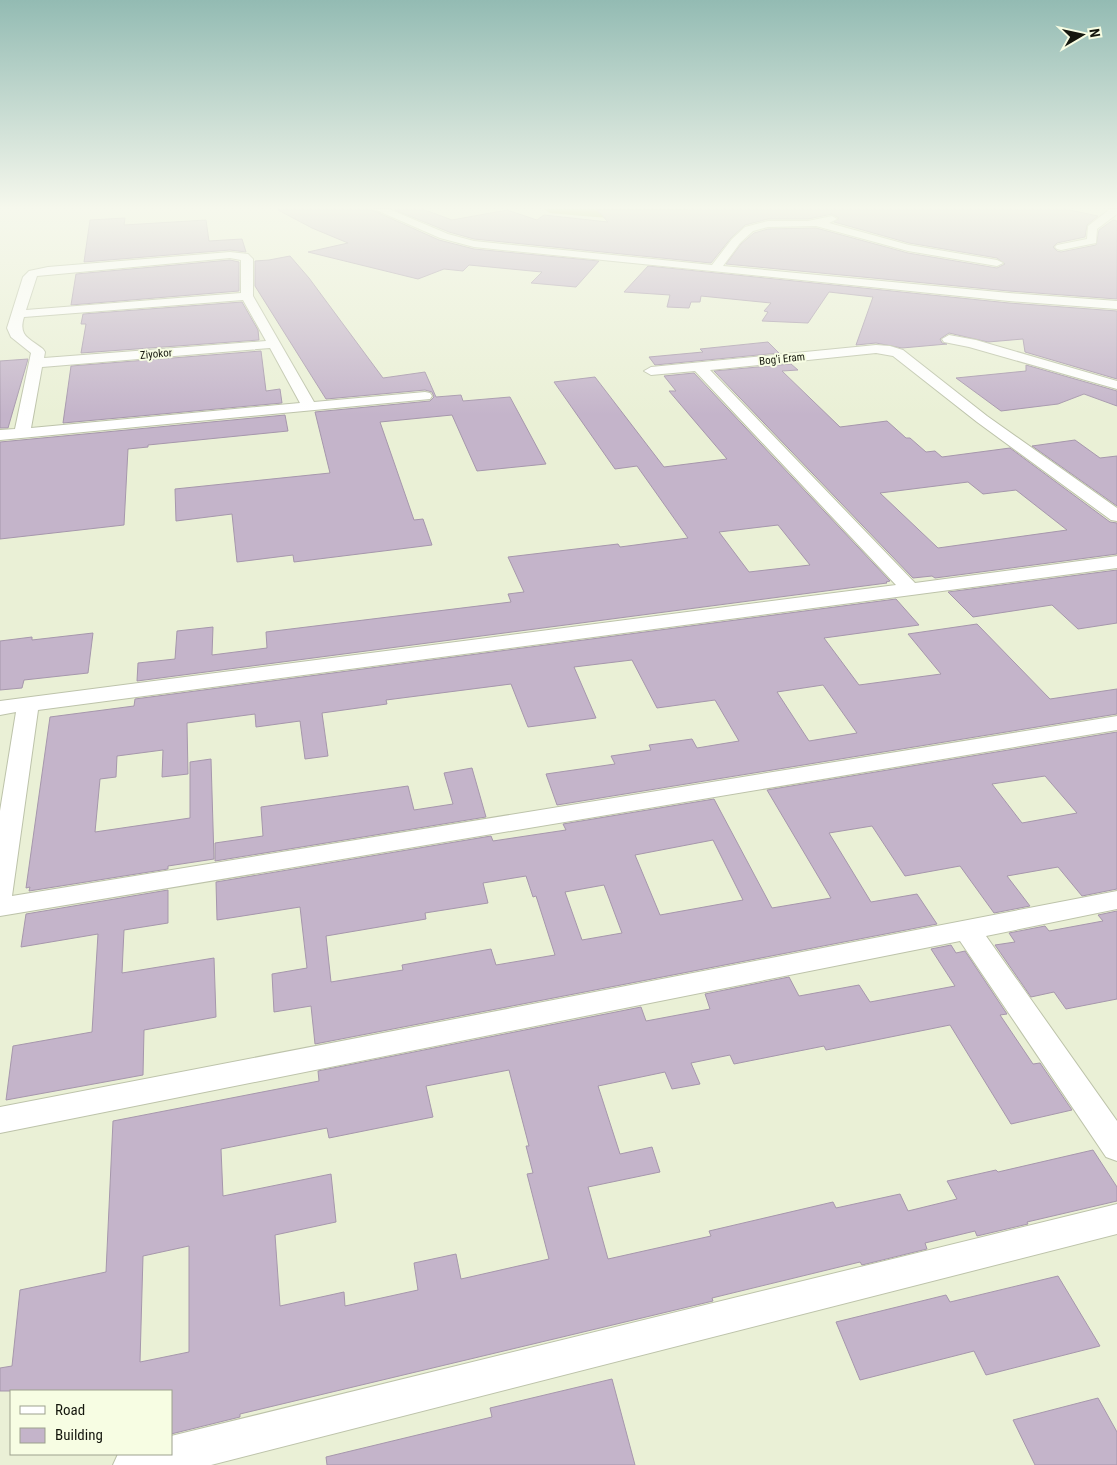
<svg xmlns="http://www.w3.org/2000/svg" width="1117" height="1465" font-family="'Roboto Condensed',sans-serif">
<style>
.lines{fill:none;stroke-linecap:round;stroke-linejoin:round}
.canal{fill:#b5c663;fill-rule:evenodd}
.building{fill:#c4b4ca;stroke:#a697ac;fill-rule:evenodd}
.street-casing{stroke:#bdc3aa;stroke-width:2}
.street{fill:#fff;fill-rule:evenodd}
.labels{text-anchor:middle;dominant-baseline:central;stroke-width:4;stroke-linejoin:round;paint-order:stroke}
.far-street-label{font-size:11px;fill:#15170e;stroke:#f7fde3}
</style>
<rect width="100%" height="100%" fill="#eaf0d6"/>
<g class="lines">
<path class="canal" d="M 544,209 L 688,209 L 686,212 C 642,223 595,217 550,213 Z"/>
</g>
<g class="building">
<path d="M 278,210 L 372,210 L 439,240 L 474,249 L 599,261 L 576,287 L 531,283 L 542,272 L 469,265 L 463,271 L 444,269 L 418,279 L 308,252 L 348,243 L 312,228 Z"/>
<path d="M 395,210 L 425,210 L 452,220 L 507,210 L 537,220 L 544,215 L 608,222 L 597,210 L 1070,210 L 1098,216 L 1087,225 L 1085,237 L 1057,243 L 1053,247 L 1057,251 L 1061,252 L 1096,245 L 1099,230 L 1113,220 L 1117,221 L 1117,299 L 1009,291 L 726,264 L 741,244 L 754,233 L 768,229 L 816,228 L 908,253 L 997,268 L 1005,264 L 997,258 L 909,243 L 834,222 L 839,218 L 832,214 L 808,219 L 768,219 L 745,225 L 731,238 L 711,263 L 474,239 L 449,232 Z"/>
<path d="M 125,218 L 124,225 L 206,220 L 209,241 L 242,239 L 246,252 L 230,250 L 84,262 L 90,220 Z"/>
<path d="M 290,256 L 309,278 L 383,378 L 425,372 L 436,397 L 461,395 L 463,401 L 510,397 L 546,464 L 477,471 L 452,415 L 380,422 L 414,520 L 423,519 L 432,545 L 294,562 L 293,555 L 237,562 L 232,514 L 176,521 L 175,489 L 330,473 L 315,412 L 430,401 L 434,397 L 432,392 L 425,390 L 326,399 L 255,286 L 255,261 L 269,260 Z"/>
<path d="M 230,260 L 239,262 L 239,291 L 71,305 L 76,274 Z"/>
<path d="M 648,266 L 1009,303 L 1117,311 L 1117,379 L 1025,352 L 1023,339 L 988,342 L 949,333 L 940,339 L 942,343 L 947,344 L 902,348 L 876,343 L 856,345 L 873,297 L 829,292 L 808,323 L 762,321 L 768,312 L 764,311 L 771,303 L 701,296 L 700,302 L 691,302 L 689,308 L 667,307 L 670,295 L 624,292 Z"/>
<path d="M 242,302 L 258,330 L 259,340 L 81,353 L 86,324 L 81,324 L 83,314 Z"/>
<path d="M 768,342 L 779,353 L 655,365 L 649,357 L 703,352 L 700,349 Z"/>
<path d="M 261,351 L 266,391 L 280,389 L 282,403 L 63,423 L 71,366 Z"/>
<path d="M 28,359 L 8,428 L 0,428 L 0,361 Z"/>
<path d="M 791,364 L 798,370 L 782,371 L 840,427 L 887,421 L 906,438 L 910,438 L 926,452 L 935,451 L 942,457 L 1010,448 L 1110,522 L 1117,523 L 1117,554 L 935,578 L 932,576 L 913,578 L 714,371 ZM 968,482 L 983,494 L 1016,490 L 1067,530 L 938,548 L 880,493 Z"/>
<path d="M 1026,365 L 1117,391 L 1117,406 L 1084,394 L 1058,404 L 1001,411 L 956,378 L 1026,371 Z"/>
<path d="M 694,373 L 890,581 L 886,582 L 887,583 L 137,681 L 138,663 L 175,659 L 177,631 L 213,627 L 212,655 L 267,648 L 266,632 L 511,602 L 508,594 L 524,592 L 508,557 L 618,544 L 620,547 L 688,538 L 637,466 L 615,469 L 554,382 L 595,377 L 664,467 L 727,459 L 669,391 L 676,391 L 664,376 ZM 778,525 L 810,565 L 749,572 L 719,532 Z"/>
<path d="M 285,415 L 288,431 L 148,445 L 148,447 L 128,449 L 124,525 L 0,539 L 0,442 Z"/>
<path d="M 1075,440 L 1100,458 L 1117,456 L 1117,506 L 1032,446 Z"/>
<path d="M 1117,570 L 1117,623 L 1078,629 L 1052,605 L 973,617 L 948,592 Z"/>
<path d="M 896,599 L 919,625 L 824,638 L 859,685 L 941,674 L 908,634 L 977,624 L 1050,699 L 1117,689 L 1117,714 L 557,805 L 546,774 L 615,764 L 611,756 L 651,750 L 649,745 L 692,739 L 697,748 L 739,741 L 715,700 L 657,708 L 632,660 L 574,667 L 596,718 L 528,727 L 511,684 L 386,700 L 387,704 L 322,713 L 328,756 L 305,759 L 300,721 L 256,727 L 255,714 L 187,723 L 188,774 L 162,777 L 163,750 L 117,756 L 116,777 L 100,779 L 95,832 L 190,818 L 190,762 L 211,759 L 214,859 L 168,866 L 168,869 L 29,891 L 30,887 L 26,888 L 50,717 L 134,706 L 135,699 ZM 823,685 L 857,733 L 809,741 L 777,692 Z"/>
<path d="M 93,633 L 88,673 L 24,680 L 22,688 L 0,690 L 0,641 L 32,637 L 32,640 Z"/>
<path d="M 1117,732 L 1117,889 L 1082,896 L 1058,867 L 1007,876 L 1030,906 L 994,913 L 960,866 L 905,876 L 872,826 L 829,833 L 871,902 L 917,894 L 937,924 L 315,1044 L 311,1006 L 274,1012 L 272,974 L 307,968 L 300,907 L 217,920 L 216,882 L 491,836 L 493,841 L 566,830 L 563,824 L 714,799 L 772,908 L 831,898 L 767,790 ZM 1045,776 L 1077,813 L 1022,823 L 992,784 ZM 713,840 L 743,900 L 660,915 L 635,855 ZM 526,876 L 533,897 L 536,896 L 555,955 L 496,965 L 491,949 L 402,965 L 403,970 L 331,982 L 326,936 L 426,919 L 425,913 L 488,903 L 483,883 ZM 604,885 L 622,933 L 582,940 L 565,892 Z"/>
<path d="M 472,768 L 486,817 L 215,861 L 215,843 L 263,836 L 261,807 L 408,786 L 414,810 L 453,804 L 444,773 Z"/>
<path d="M 168,890 L 168,923 L 124,930 L 122,973 L 214,958 L 216,1017 L 144,1030 L 143,1075 L 6,1100 L 13,1046 L 92,1032 L 98,934 L 21,947 L 26,914 Z"/>
<path d="M 1117,911 L 1117,999 L 1066,1009 L 1054,992 L 1031,997 L 995,945 L 1015,942 L 1009,933 L 1045,926 L 1049,931 L 1103,921 L 1098,915 Z"/>
<path d="M 951,945 L 956,953 L 965,951 L 1007,1014 L 1000,1015 L 1033,1064 L 1040,1063 L 1072,1110 L 1011,1124 L 950,1025 L 826,1050 L 824,1046 L 734,1064 L 730,1055 L 691,1063 L 700,1084 L 672,1089 L 665,1072 L 598,1086 L 620,1154 L 652,1147 L 660,1172 L 588,1187 L 608,1259 L 711,1236 L 709,1231 L 833,1202 L 836,1208 L 900,1194 L 908,1211 L 957,1199 L 947,1181 L 996,1170 L 998,1172 L 1093,1150 L 1117,1187 L 1117,1201 L 1027,1222 L 1028,1224 L 977,1236 L 975,1231 L 925,1243 L 927,1249 L 862,1265 L 860,1262 L 712,1298 L 713,1301 L 240,1414 L 240,1417 L 171,1434 L 171,1391 L 0,1391 L 0,1368 L 12,1366 L 20,1290 L 106,1272 L 113,1121 L 319,1081 L 318,1071 L 641,1007 L 646,1021 L 710,1009 L 705,994 L 789,977 L 799,996 L 859,985 L 870,1002 L 955,986 L 931,949 ZM 509,1070 L 529,1146 L 526,1146 L 533,1173 L 527,1174 L 549,1259 L 461,1279 L 456,1254 L 414,1263 L 418,1290 L 345,1306 L 344,1292 L 280,1306 L 275,1235 L 336,1222 L 331,1174 L 223,1196 L 221,1149 L 327,1128 L 329,1138 L 433,1117 L 426,1086 ZM 189,1246 L 189,1352 L 140,1362 L 143,1256 Z"/>
<path d="M 1058,1276 L 1100,1346 L 986,1375 L 974,1351 L 860,1380 L 836,1322 L 946,1295 L 950,1302 Z"/>
<path d="M 612,1379 L 635,1465 L 327,1465 L 326,1457 L 492,1417 L 490,1408 Z"/>
<path d="M 1098,1398 L 1117,1432 L 1117,1465 L 1035,1465 L 1013,1420 Z"/>
</g>
<g class="lines">
<g class="street-casing">
<g id="street">
<path d="M 374,209 L 389,209 L 448,234 L 474,241 L 712,265 L 732,239 L 745,227 L 768,221 L 808,221 L 832,216 L 837,219 L 829,223 L 909,245 L 997,260 L 1003,263 L 997,266 L 908,251 L 816,226 L 768,227 L 753,231 L 740,243 L 723,266 L 1009,293 L 1117,301 L 1117,309 L 1009,301 L 474,247 L 440,238 Z"/>
<path d="M 1110,209 L 1117,209 L 1117,214 L 1097,229 L 1096,243 L 1061,250 L 1057,249 L 1055,247 L 1057,245 L 1087,239 L 1088,226 Z"/>
<path d="M 230,252 L 248,254 L 253,259 L 253,296 L 314,402 L 425,392 L 430,393 L 432,396 L 430,399 L 0,440 L 0,430 L 15,429 L 31,353 L 11,337 L 7,328 L 23,277 L 29,271 L 48,267 ZM 230,258 L 241,260 L 241,293 L 26,310 L 37,276 ZM 243,300 L 266,341 L 44,358 L 45,352 L 43,349 C 29,338 18,336 24,317 ZM 270,348 L 300,403 L 31,428 L 42,367 Z"/>
<path d="M 949,335 L 976,340 L 1117,381 L 1117,389 L 969,347 L 944,342 L 942,339 Z"/>
<path d="M 876,345 L 890,346 L 903,350 L 987,416 L 1117,508 L 1117,521 L 1111,520 L 977,422 L 893,356 L 876,353 L 710,370 L 915,583 L 1117,556 L 1117,568 L 38,710 L 12,896 L 1117,716 L 1117,730 L 0,916 L 0,811 L 16,712 L 0,715 L 0,701 L 896,585 L 695,371 L 651,375 L 644,371 L 651,367 Z"/>
<path d="M 1117,891 L 1117,909 L 986,936 L 1117,1121 L 1117,1161 L 1106,1157 L 960,941 L 0,1133 L 0,1107 Z"/>
<path d="M 1117,1204 L 1117,1234 L 211,1465 L 113,1465 L 118,1454 L 171,1454 L 171,1436 Z"/>
</g>
</g>
<use href="#street" class="street"/>
</g>
<linearGradient id="sky" x2="0" y2="1"><stop stop-color="#93bbb3"/><stop offset="0.5" stop-color="#f6f8ed"/><stop offset="1" stop-color="#f6f8ed" stop-opacity="0"/></linearGradient>
<rect width="1117" height="415" fill="url(#sky)"/>
<g class="labels">
<g class="far-street-label">
<text transform="translate(156 354) rotate(-5)">Ziyokor</text>
<text transform="translate(782 359) rotate(-6)">Bog'i Eram</text>
</g>
</g>
<rect x="10" y="1390" width="162" height="65" fill="#f7fde3" stroke="#9da18e"/>
<rect x="20" y="1406" width="25" height="8" fill="#ffffff" stroke="#9da18e"/>
<text x="55" y="1415" font-size="15" fill="#15170e">Road</text>
<rect x="20" y="1428" width="25" height="15" fill="#c4b4ca" stroke="#9da18e"/>
<text x="55" y="1440" font-size="15" fill="#15170e">Building</text>
<g transform="translate(1082 35) rotate(81)" stroke="#f7fde3" stroke-width="4" paint-order="stroke">
<path d="M0-4L9 19L0 12L-9 19Z" fill="#15170e"/>
<text y="-8" font-size="14" font-weight="bold" text-anchor="middle" fill="#15170e">N</text>
</g>
</svg>
